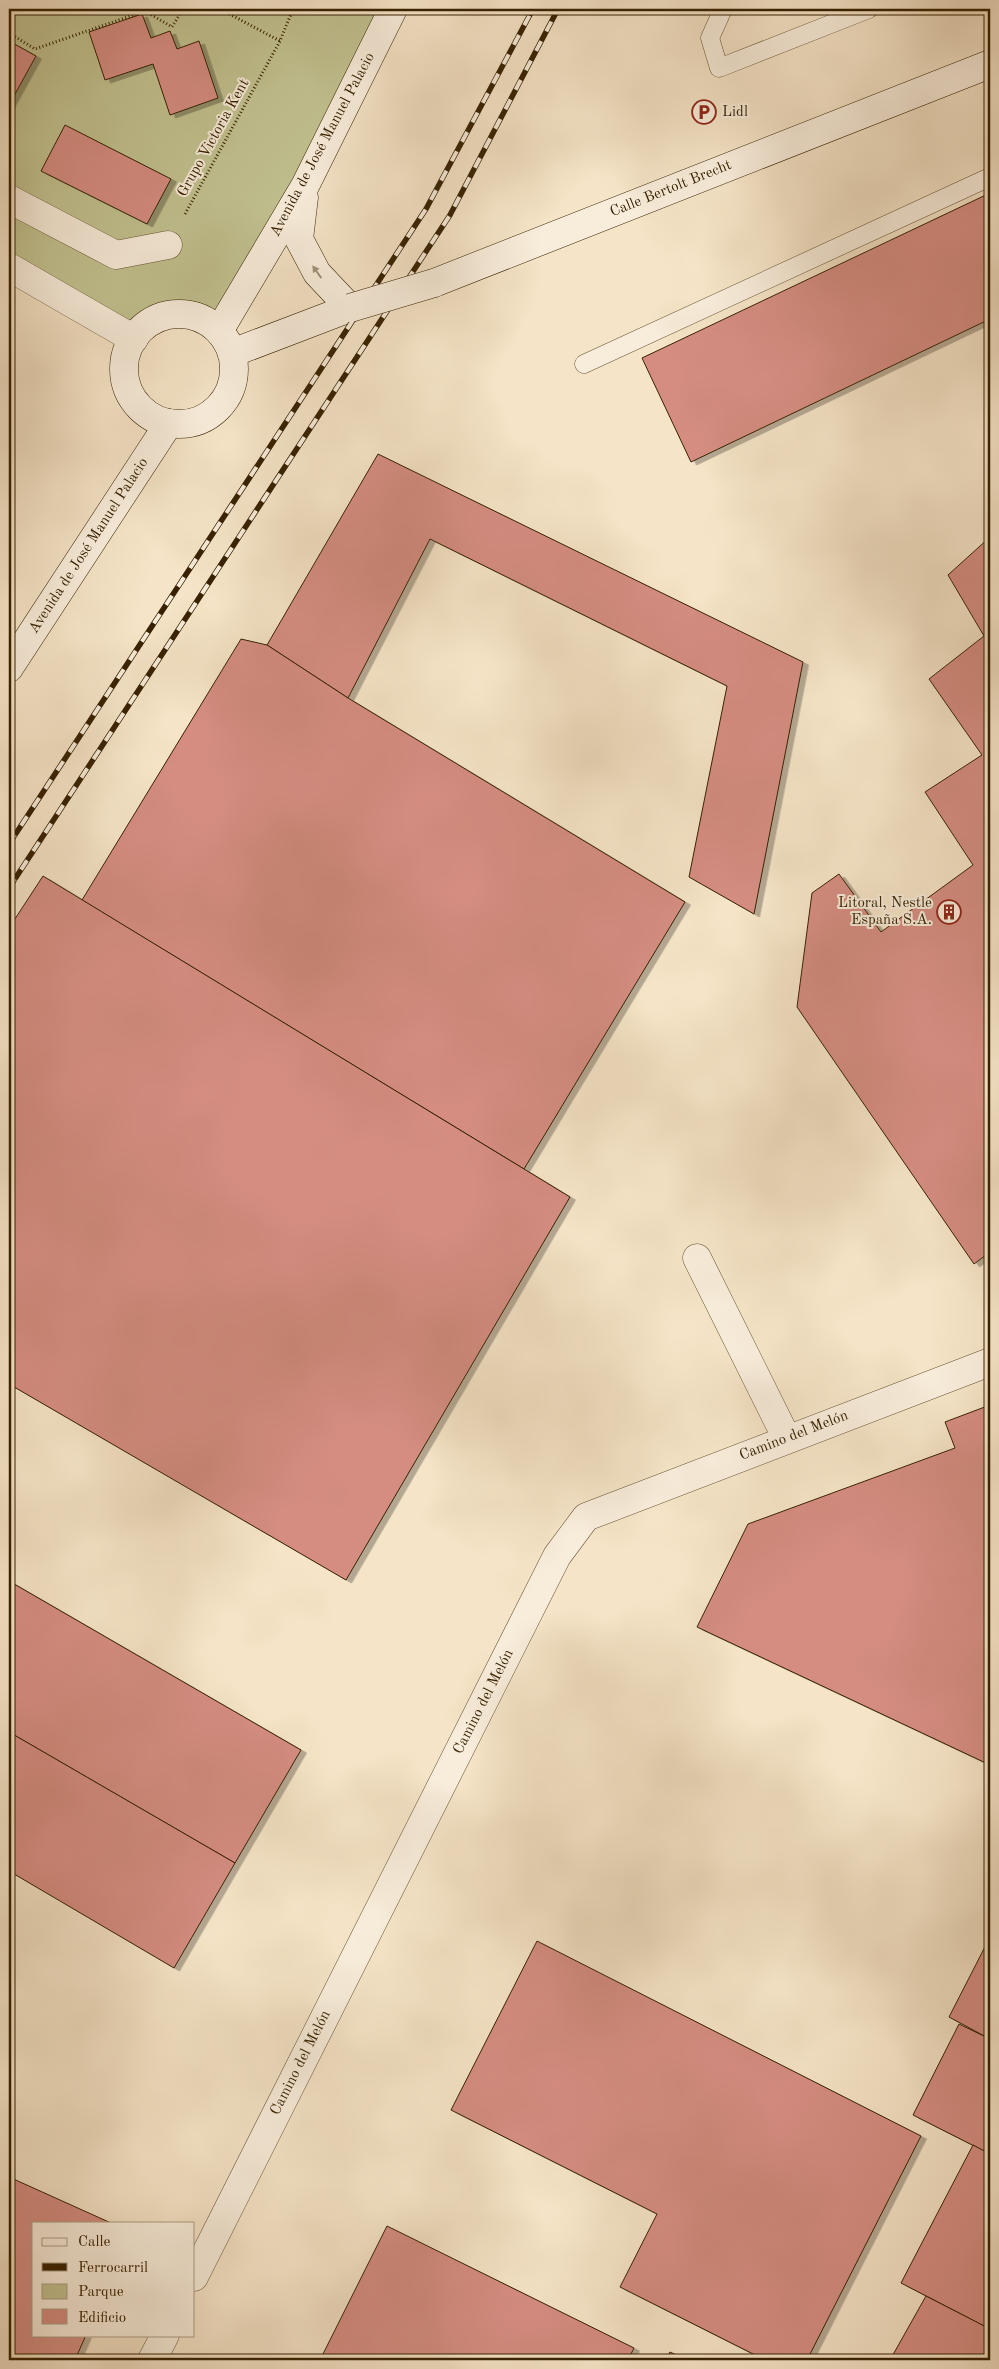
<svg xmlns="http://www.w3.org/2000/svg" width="999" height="2369" font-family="'Old Standard TT',serif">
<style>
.green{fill:#c2c291;stroke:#7c7249}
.building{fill:#d58d82;stroke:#372101;filter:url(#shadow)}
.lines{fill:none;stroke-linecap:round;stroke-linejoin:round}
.lane-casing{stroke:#665232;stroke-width:19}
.street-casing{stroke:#665232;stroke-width:29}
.secondary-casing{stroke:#372101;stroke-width:29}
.path{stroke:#372101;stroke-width:3;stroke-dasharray:1 2.5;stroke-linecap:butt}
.lane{stroke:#f8eddb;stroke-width:18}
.street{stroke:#f8eddb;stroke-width:28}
.secondary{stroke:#f8eddb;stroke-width:28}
.rail-casing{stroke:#372101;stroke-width:5.5}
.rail{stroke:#f8eddb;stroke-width:4;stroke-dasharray:11;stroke-linecap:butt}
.secondary-bridge-casing{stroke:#372101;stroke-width:29;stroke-linecap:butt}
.secondary-bridge{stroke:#f8eddb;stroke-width:28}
.oneway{fill:#a19179}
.labels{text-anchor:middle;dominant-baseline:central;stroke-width:4;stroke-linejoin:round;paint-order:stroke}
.poi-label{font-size:15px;fill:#372101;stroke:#f8eddb;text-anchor:start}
.street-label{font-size:15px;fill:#372101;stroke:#f8eddb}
</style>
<defs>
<filter id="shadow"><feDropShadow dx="5.5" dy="3" stdDeviation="0" flood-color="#0004"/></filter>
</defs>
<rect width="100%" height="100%" fill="#f5e4c7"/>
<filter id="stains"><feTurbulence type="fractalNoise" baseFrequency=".004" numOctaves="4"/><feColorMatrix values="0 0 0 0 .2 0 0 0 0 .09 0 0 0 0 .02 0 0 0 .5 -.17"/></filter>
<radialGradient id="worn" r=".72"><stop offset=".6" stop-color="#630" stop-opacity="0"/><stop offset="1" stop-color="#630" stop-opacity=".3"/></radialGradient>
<path class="green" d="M 9,9 L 393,9 L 219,331 C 187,306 160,309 134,339 L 9,267 Z"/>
<g class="building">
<path d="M 142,14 L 151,38 L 170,31 L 177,49 L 199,41 L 218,98 L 170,115 L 153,64 L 105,80 L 89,32 Z"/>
<path d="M 9,41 L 36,56 L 9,105 Z"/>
<path d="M 65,125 L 171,179 L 147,224 L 41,171 Z"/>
<path d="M 990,193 L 990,319 L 691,462 L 642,358 Z"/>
<path d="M 378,454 L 803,662 L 754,914 L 689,877 L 727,686 L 430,539 L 348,698 L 267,645 Z"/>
<path d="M 990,537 L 990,1252 L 974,1264 L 797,1007 L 812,893 L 839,874 L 881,932 L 973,865 L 925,792 L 982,755 L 929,679 L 984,636 L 948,575 Z"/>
<path d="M 241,639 L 267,645 L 348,698 L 685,902 L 524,1169 L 82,900 Z"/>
<path d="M 43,876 L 570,1197 L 346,1580 L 9,1384 L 9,928 Z"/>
<path d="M 990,1405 L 990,1765 L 697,1627 L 748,1524 L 955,1448 L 945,1422 Z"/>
<path d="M 9,1581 L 301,1750 L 235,1863 L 9,1732 Z"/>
<path d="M 9,1732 L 235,1863 L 174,1968 L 9,1871 Z"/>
<path d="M 990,1937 L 990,2039 L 949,2017 Z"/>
<path d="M 537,1941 L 921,2136 L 807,2360 L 765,2360 L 620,2287 L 657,2214 L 451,2110 Z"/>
<path d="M 959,2024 L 990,2039 L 990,2154 L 913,2115 Z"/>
<path d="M 973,2145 L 990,2154 L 990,2329 L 901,2283 Z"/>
<path d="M 9,2177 L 111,2223 L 34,2223 L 34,2335 L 86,2335 L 75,2360 L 9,2360 Z"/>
<path d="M 387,2226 L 634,2348 L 628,2360 L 320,2360 Z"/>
<path d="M 926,2296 L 990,2329 L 990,2360 L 890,2360 Z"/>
<path d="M 670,2352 L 687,2360 L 665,2360 Z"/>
</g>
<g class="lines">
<g class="lane-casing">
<g id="lane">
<path d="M 723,9 L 710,38 L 719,68 L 869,9"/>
<path d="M 584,364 L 990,177"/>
</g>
</g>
<g class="street-casing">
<g id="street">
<path d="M 9,199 L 116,255 L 168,245"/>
<path d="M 9,267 L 134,339"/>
<path d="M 697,1258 L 787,1439"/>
<path d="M 194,2277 L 557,1556 L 586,1517 L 990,1362"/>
<path d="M 152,2360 L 165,2335"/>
</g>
</g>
<g class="secondary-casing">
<g id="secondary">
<path d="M 434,283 L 990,64"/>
<circle cx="179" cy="369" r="55"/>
<path d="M 219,331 L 305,186 L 393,9"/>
<path d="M 232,353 L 350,308 L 317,273 L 299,239 L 304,197"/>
<path d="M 9,668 L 169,423"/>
</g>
</g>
<g class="path">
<path d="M 220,9 L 280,41"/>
<path d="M 9,33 L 35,49 L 145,11 L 172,27 L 183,9"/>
<path d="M 185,214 L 280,41 L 293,9"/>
</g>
<use href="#lane" class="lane"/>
<use href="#street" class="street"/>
<use href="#secondary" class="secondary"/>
<g class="rail-casing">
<g id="rail">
<path d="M 9,844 L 426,209 L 533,9"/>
<path d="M 9,888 L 450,215 L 558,9"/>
</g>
</g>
<use href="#rail" class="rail"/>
<g class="secondary-bridge-casing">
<path id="secondary-bridge" d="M 350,308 L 434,283"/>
</g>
<use href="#secondary-bridge" class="secondary-bridge"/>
</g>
<defs><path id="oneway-solid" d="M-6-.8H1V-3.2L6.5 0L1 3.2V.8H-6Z" transform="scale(1.25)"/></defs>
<use class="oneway" href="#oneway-solid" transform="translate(317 272) rotate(-125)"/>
<defs>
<g id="parking-ring" transform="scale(1.25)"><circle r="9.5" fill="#f8eddb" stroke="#8f2418" stroke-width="1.5"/><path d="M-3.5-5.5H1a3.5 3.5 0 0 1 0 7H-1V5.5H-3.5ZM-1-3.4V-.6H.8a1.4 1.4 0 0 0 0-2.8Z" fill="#8f2418"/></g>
<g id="building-ring" transform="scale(1.25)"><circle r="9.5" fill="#f8eddb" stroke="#8f2418" stroke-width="1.5"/><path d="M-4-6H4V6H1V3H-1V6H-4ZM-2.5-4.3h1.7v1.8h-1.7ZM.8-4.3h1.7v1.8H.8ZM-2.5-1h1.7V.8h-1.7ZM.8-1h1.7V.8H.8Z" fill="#8f2418"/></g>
</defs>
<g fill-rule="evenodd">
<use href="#parking-ring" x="704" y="112"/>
<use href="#building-ring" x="949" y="912"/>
</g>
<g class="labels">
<g class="poi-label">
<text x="722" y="112">Lidl</text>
<text x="932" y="903" text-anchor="end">Litoral, Nestle<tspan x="932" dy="17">España S.A.</tspan></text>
</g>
<g class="street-label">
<text transform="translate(214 138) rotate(-61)">Grupo Victoria Kent</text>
<text transform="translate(323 145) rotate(-62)">Avenida de José Manuel Palacio</text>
<text transform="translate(671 189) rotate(-22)">Calle Bertolt Brecht</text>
<text transform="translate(89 546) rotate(-57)">Avenida de José Manuel Palacio</text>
<text transform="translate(794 1436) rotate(-21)">Camino del Melón</text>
<text transform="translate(484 1702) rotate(-63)">Camino del Melón</text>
<text transform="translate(301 2063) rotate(-63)">Camino del Melón</text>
</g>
</g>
<rect width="999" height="2369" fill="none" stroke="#f5e4c7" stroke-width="30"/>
<rect x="10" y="10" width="979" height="2349" fill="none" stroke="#372101" stroke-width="2.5"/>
<rect x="15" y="15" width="969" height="2339" fill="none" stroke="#372101"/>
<rect x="32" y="2222" width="162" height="115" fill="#f8eddb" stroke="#ab9b84"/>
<rect x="42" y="2238" width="25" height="8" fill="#f8eddb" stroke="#ab9b84"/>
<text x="78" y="2246" font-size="15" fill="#372101">Calle</text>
<rect x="42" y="2263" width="25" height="8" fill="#372101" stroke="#ab9b84"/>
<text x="78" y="2272" font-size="15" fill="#372101">Ferrocarril</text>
<rect x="42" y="2284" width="25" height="15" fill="#c2c291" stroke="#ab9b84"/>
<text x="78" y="2296" font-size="15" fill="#372101">Parque</text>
<rect x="42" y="2309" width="25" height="15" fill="#d58d82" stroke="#ab9b84"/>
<text x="78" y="2322" font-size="15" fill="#372101">Edificio</text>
<rect width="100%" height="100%" filter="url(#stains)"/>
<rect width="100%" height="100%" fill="url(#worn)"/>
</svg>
